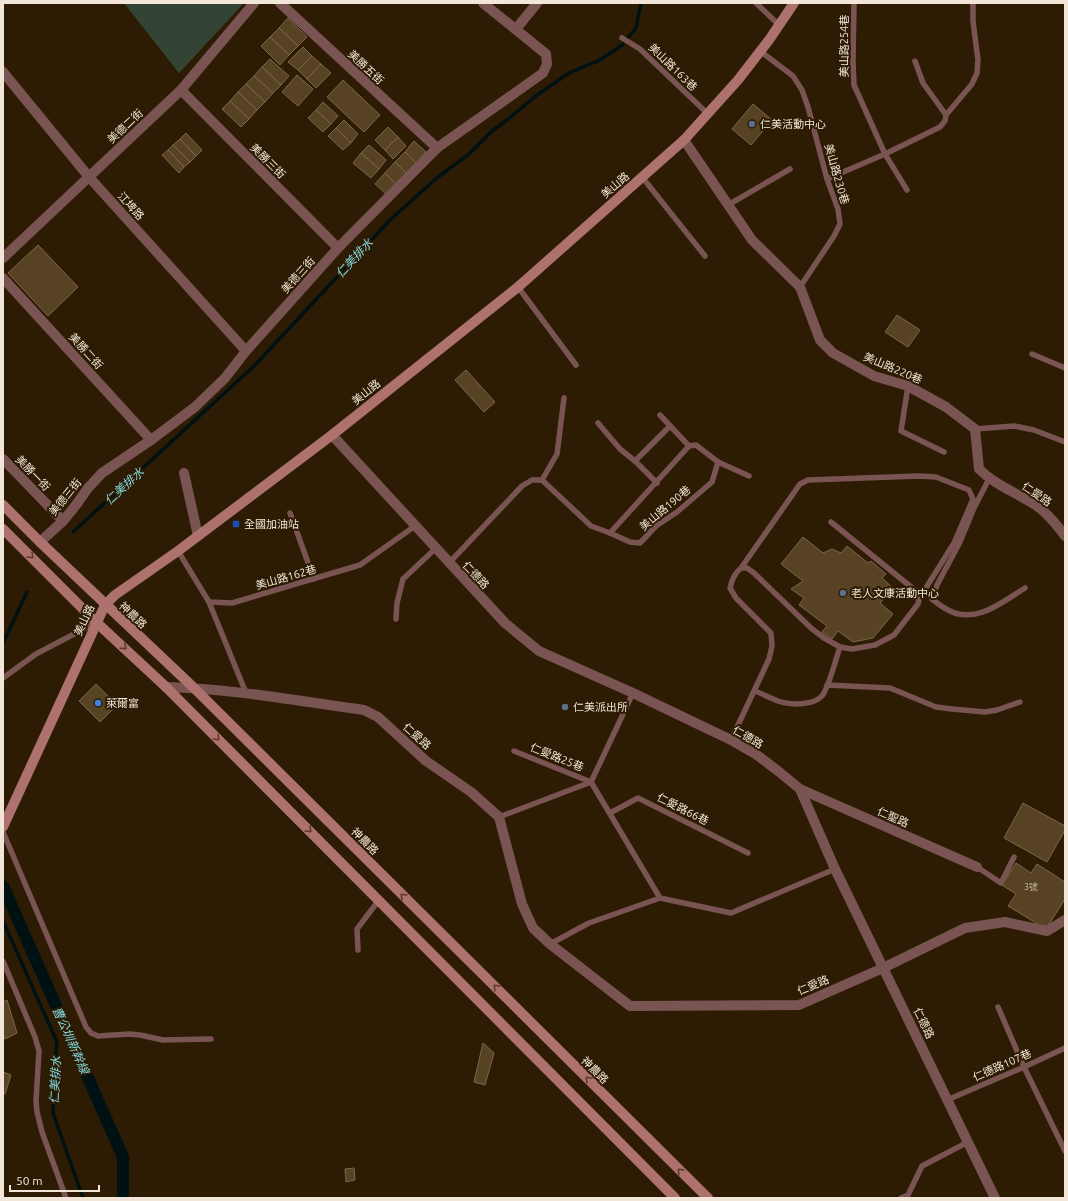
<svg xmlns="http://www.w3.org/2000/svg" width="1068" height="1201" font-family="Ubuntu,'Noto Sans TC',sans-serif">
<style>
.green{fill:#344434}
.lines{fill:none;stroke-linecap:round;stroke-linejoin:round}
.stream{stroke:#001113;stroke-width:3.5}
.canal{stroke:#001113;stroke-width:12}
.building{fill:#574224;stroke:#7b674c}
.lane{stroke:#7a5452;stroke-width:5.5}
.street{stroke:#7a5452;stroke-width:10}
.secondary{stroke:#ae726e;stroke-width:10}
.oneway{stroke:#5a3a28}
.service-dot{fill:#5c6f8a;stroke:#2d1c03;stroke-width:1.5}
.transit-dot{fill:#1a4fb4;stroke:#2d1c03;stroke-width:1.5}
.shop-dot{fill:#3f7fe0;stroke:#2d1c03;stroke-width:1.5}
.labels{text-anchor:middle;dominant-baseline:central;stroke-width:4;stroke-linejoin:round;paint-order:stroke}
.number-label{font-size:9px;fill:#cabdaa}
.street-label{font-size:11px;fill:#f1e6d7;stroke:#2d1c03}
.poi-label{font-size:11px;fill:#f1e6d7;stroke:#2d1c03;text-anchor:start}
.water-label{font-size:12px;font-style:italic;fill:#82d8de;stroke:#2d1c03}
</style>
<rect width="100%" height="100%" fill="#2d1c03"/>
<path class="green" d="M 124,3 L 244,3 L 179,73 Z"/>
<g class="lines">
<g class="stream">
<path d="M 73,532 L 255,365 L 391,219 L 438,177 L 469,154 L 491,132 L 508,119 L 537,95 L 569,73 L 600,60 L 622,45 L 636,28 L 641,3"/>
<path d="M 3,643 L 27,592"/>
<path d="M 3,921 L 57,1042 L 53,1077 L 53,1113 L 83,1198"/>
</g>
<path class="canal" d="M 3,886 L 123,1157 L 123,1198"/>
</g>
<g class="building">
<path d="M 288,18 L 307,37 L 298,46 L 279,28 Z"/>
<path d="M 279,28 L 298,46 L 289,55 L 270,37 Z"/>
<path d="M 270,37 L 289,55 L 280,65 L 261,46 Z"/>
<path d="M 303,47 L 312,56 L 298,70 L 288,62 Z"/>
<path d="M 312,56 L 321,64 L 307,79 L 298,70 Z"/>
<path d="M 270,59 L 289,76 L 281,85 L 262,67 Z"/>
<path d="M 321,64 L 331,73 L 316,88 L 307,79 Z"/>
<path d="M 262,67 L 281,85 L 273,93 L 254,76 Z"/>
<path d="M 297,75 L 313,89 L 298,106 L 282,92 Z"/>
<path d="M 254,76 L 273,93 L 265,102 L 246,84 Z"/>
<path d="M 343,80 L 380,115 L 364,132 L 327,97 Z"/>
<path d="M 246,84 L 265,102 L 257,110 L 238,92 Z"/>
<path d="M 238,92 L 257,110 L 249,119 L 230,101 Z"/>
<path d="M 230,101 L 249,119 L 241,127 L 222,109 Z"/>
<path d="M 323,102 L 338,116 L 331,124 L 316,110 Z"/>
<path d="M 753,104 L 772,120 L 751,145 L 732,129 Z"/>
<path d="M 316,110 L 331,124 L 323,132 L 308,118 Z"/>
<path d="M 344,120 L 358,134 L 351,143 L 336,128 Z"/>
<path d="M 388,127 L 398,137 L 385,150 L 375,140 Z"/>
<path d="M 336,128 L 351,143 L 343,150 L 328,136 Z"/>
<path d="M 186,133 L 202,150 L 196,156 L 180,139 Z"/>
<path d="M 398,137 L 406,146 L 393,159 L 385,150 Z"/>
<path d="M 180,139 L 196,156 L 190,162 L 173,145 Z"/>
<path d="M 414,141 L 426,152 L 416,163 L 405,152 Z"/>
<path d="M 173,145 L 190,162 L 184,167 L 168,150 Z"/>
<path d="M 369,145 L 386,160 L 379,169 L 361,153 Z"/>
<path d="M 168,150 L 184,167 L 179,173 L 162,155 Z"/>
<path d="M 405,152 L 416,163 L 406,173 L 395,162 Z"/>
<path d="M 361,153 L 379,169 L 371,178 L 353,163 Z"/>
<path d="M 395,162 L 406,173 L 396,184 L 385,173 Z"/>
<path d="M 385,173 L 396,184 L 386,194 L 375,184 Z"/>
<path d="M 38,245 L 78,287 L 48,316 L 8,273 Z"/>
<path d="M 897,315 L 920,330 L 908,347 L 885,332 Z"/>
<path d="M 466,370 L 495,402 L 484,412 L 455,380 Z"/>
<path d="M 803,537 L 823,553 L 832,549 L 841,553 L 847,546 L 868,563 L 871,561 L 886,574 L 882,578 L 893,588 L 880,603 L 893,614 L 873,638 L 853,642 L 838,631 L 832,639 L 822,632 L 827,626 L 799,605 L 804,598 L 791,589 L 803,581 L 781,564 Z"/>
<path d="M 96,684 L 117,705 L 100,722 L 79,701 Z"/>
<path d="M 1023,803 L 1065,826 L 1065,830 L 1047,862 L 1004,838 Z"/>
<path d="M 1016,863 L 1031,873 L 1037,864 L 1065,882 L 1065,899 L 1046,929 L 1008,906 L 1016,894 L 1002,885 Z"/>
<path d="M 7,1000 L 17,1033 L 5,1039 L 3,1033 L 3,1002 Z"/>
<path d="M 483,1043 L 494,1053 L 485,1085 L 474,1082 Z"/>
<path d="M 3,1072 L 11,1075 L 5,1094 L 3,1094 Z"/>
<path d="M 354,1168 L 355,1180 L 346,1182 L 345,1169 Z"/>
</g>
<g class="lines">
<g class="lane">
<path d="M 756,3 L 779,25"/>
<path d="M 854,3 L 853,61 L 854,85 L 885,154 L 907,190"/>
<path d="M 622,38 L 640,49 L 708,114"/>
<path d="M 760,51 L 793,76 L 802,90 L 808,107 L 827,179 L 838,209 L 840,224 L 834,236 L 800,287"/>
<path d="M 946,115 L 972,84 L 977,73 L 978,60 L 973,21 L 973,3"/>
<path d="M 642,177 L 705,256"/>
<path d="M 827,179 L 885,154 L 940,127 L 945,121 L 946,115 L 923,83 L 915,61"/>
<path d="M 728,205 L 790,169"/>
<path d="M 518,287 L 576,365"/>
<path d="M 1032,354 L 1065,368"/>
<path d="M 908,386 L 901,431 L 944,452"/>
<path d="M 660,415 L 689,446"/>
<path d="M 598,423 L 620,449 L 635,461 L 657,483"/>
<path d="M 975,429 L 1014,426 L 1034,430 L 1065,442"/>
<path d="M 635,461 L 670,426"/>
<path d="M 989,479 L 974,508 L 960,542 L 937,585 L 932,599 C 937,603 942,607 948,610 C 976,625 1002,602 1025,588"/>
<path d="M 542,480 L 557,454 L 564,398"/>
<path d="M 290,513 L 314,579"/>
<path d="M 610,533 L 689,446 L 696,445 L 718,462 L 749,476"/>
<path d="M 178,551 L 209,602 L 232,603 L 360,565 L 415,526"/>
<path d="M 449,563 L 522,486 L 532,480 L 542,480 L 591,526 L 610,533 L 630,542 L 640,543 L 656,526 L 677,512 L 712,482 L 718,462"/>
<path d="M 741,568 L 800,484 L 808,480 L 919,476 L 936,477 L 969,490 L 973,499 L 954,543 L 919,599"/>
<path d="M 209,602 L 246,693"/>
<path d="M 396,619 L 397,603 L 403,579 L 435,549"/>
<path d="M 3,678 L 36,654 L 95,623"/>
<path d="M 827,685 L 890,688 L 936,707 L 952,709 L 985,712 L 997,710 L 1020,702"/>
<path d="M 755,691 C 763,694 770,698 778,701 C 789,705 813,706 822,696 C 829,687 836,658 840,647"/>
<path d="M 731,740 L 769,659 L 772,646 L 771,633 L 736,598 L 730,588 C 732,580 734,574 741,568 L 747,568 L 754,573 L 811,628 L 824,638 L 840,647 L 852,649 L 875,645 L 894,635 L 918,604 L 919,599 L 916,591 L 831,522"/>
<path d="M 514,751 L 591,782 L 660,898 L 731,913 L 835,869"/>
<path d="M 610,813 L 638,798 L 748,853"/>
<path d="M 499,817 L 591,782 L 633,693"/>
<path d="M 3,832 L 86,1027 L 91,1033 L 98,1036 L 129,1034 L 140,1035 L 163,1040 L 211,1039"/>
<path d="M 977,867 L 1001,883 L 1014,857"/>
<path d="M 550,944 L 589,923 L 660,898"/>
<path d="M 358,950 L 357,929 L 379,900"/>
<path d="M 3,961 L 35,1037 L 39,1051 L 36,1101 L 37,1112 L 42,1132 L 66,1198"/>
<path d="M 998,1007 L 1024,1067 L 1065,1151"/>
<path d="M 947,1100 L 1024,1067 L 1065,1048"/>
<path d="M 901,1198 L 908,1195 L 922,1166 L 968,1142"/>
</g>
<g class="street">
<path d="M 280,3 L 437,148"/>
<path d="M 516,29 L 537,3"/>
<path d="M 3,72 L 89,177 L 246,351"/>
<path d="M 181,90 L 338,248"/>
<path d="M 684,140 L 752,240 L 800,287 L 820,340 L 833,353 L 874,376 L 908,386 L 946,407 L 975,429 L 979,469 C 996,486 1018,493 1037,506 C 1048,514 1057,525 1065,536"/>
<path d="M 3,258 L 181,90 L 254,3"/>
<path d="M 3,278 L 151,440"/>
<path d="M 332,435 L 505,623 L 539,651 L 633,693 L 731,740 L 757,755 L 778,771 L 800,789 L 835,869 L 995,1198"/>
<path d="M 3,459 L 63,521"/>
<path d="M 184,473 L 198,536"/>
<path d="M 40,542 L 63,521 L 76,505 L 88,488 L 102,473 L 151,440 L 195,407 L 225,378 L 246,351 L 338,248 L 437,148 L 543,73 L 547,64 L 546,54 L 483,3"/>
<path d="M 166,687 C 233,689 299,701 364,710 L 378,717 L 426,761 L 471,792 L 499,817 L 522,904 L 533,928 L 550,944 L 630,1006 L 799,1005 L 883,968 L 965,928 L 1005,922 L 1047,931 L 1065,920"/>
<path d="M 800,789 L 977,867"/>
</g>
<g class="secondary">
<path d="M 3,505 L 40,542 L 193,687 L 708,1198"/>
<path d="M 3,529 L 96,622 L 166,687 L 675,1198"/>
<path d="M 3,827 L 105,605 L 115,595 L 178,551 L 332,435 L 518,287 L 684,140 L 738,80 L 769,40 L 794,3"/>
</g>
</g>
<defs><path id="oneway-chevron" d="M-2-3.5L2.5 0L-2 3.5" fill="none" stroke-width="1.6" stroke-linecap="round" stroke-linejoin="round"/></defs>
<g class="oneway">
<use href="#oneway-chevron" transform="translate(31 556) rotate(45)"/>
<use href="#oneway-chevron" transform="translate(124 647) rotate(42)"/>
<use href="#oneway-chevron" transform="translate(217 738) rotate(45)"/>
<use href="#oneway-chevron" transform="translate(309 830) rotate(45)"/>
<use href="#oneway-chevron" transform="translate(403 896) rotate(-135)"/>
<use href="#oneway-chevron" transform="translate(496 987) rotate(-135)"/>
<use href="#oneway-chevron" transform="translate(588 1079) rotate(-135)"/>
<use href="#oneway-chevron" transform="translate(680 1171) rotate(-135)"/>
</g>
<g class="service-dot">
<circle cx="752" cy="124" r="4"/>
<circle cx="843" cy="593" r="4"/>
<circle cx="565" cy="707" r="4"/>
</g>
<rect class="transit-dot" x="232" y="520" width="8" height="8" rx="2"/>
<circle class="shop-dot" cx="98" cy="703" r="4"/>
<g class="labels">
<g class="number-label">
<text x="1031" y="887">3號</text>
</g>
<g class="street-label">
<text transform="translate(844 46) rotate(-90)">美山路254巷</text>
<text transform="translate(366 67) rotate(43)">美勝五街</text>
<text transform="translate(673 67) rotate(44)">美山路163巷</text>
<text transform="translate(125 126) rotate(-43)">美德二街</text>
<text transform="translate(268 161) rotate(45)">美勝三街</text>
<text transform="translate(837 174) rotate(74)">美山路230巷</text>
<text transform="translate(615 185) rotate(-41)">美山路</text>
<text transform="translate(131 206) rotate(48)">江埤路</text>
<text transform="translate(298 275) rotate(-48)">美德三街</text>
<text transform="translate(86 351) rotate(48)">美勝二街</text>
<text transform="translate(893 368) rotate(23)">美山路220巷</text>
<text transform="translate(366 392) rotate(-39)">美山路</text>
<text transform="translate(33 473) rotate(46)">美勝一街</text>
<text transform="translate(1037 494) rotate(34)">仁愛路</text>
<text transform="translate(65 497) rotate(-51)">美德三街</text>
<text transform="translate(665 508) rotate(-40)">美山路190巷</text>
<text transform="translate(476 575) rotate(47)">仁德路</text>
<text transform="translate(286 577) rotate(-16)">美山路162巷</text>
<text transform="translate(133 615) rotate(43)">神農路</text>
<text transform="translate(84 620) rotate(-65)">美山路</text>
<text transform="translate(417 736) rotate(42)">仁愛路</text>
<text transform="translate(748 737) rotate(30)">仁德路</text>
<text transform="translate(557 757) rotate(22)">仁愛路25巷</text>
<text transform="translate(683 809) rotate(27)">仁愛路66巷</text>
<text transform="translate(893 817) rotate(24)">仁聖路</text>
<text transform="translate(365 841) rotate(45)">神農路</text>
<text transform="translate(813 985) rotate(-23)">仁愛路</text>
<text transform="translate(924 1023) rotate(64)">仁德路</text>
<text transform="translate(1002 1065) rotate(-24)">仁德路107巷</text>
<text transform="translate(595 1070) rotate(45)">神農路</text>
</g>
<g class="poi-label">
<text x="760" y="124">仁美活動中心</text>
<text x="244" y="524">全國加油站</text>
<text x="851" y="593">老人文康活動中心</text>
<text x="106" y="703">萊爾富</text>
<text x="573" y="707">仁美派出所</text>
</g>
<g class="water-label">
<text transform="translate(354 258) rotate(-47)">仁美排水</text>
<text transform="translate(124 486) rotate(-42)">仁美排水</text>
<text transform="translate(71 1040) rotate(66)">曹公圳新幹線</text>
<text transform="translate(55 1080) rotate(-87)">仁美排水</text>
</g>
</g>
<rect width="1068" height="1201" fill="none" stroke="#f1e6d7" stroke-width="8"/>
<path d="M10 1185v6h89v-6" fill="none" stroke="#f1e6d7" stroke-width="2"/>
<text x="16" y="1185" font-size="12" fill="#f1e6d7" stroke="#2d1c03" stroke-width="3" paint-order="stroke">50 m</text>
</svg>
